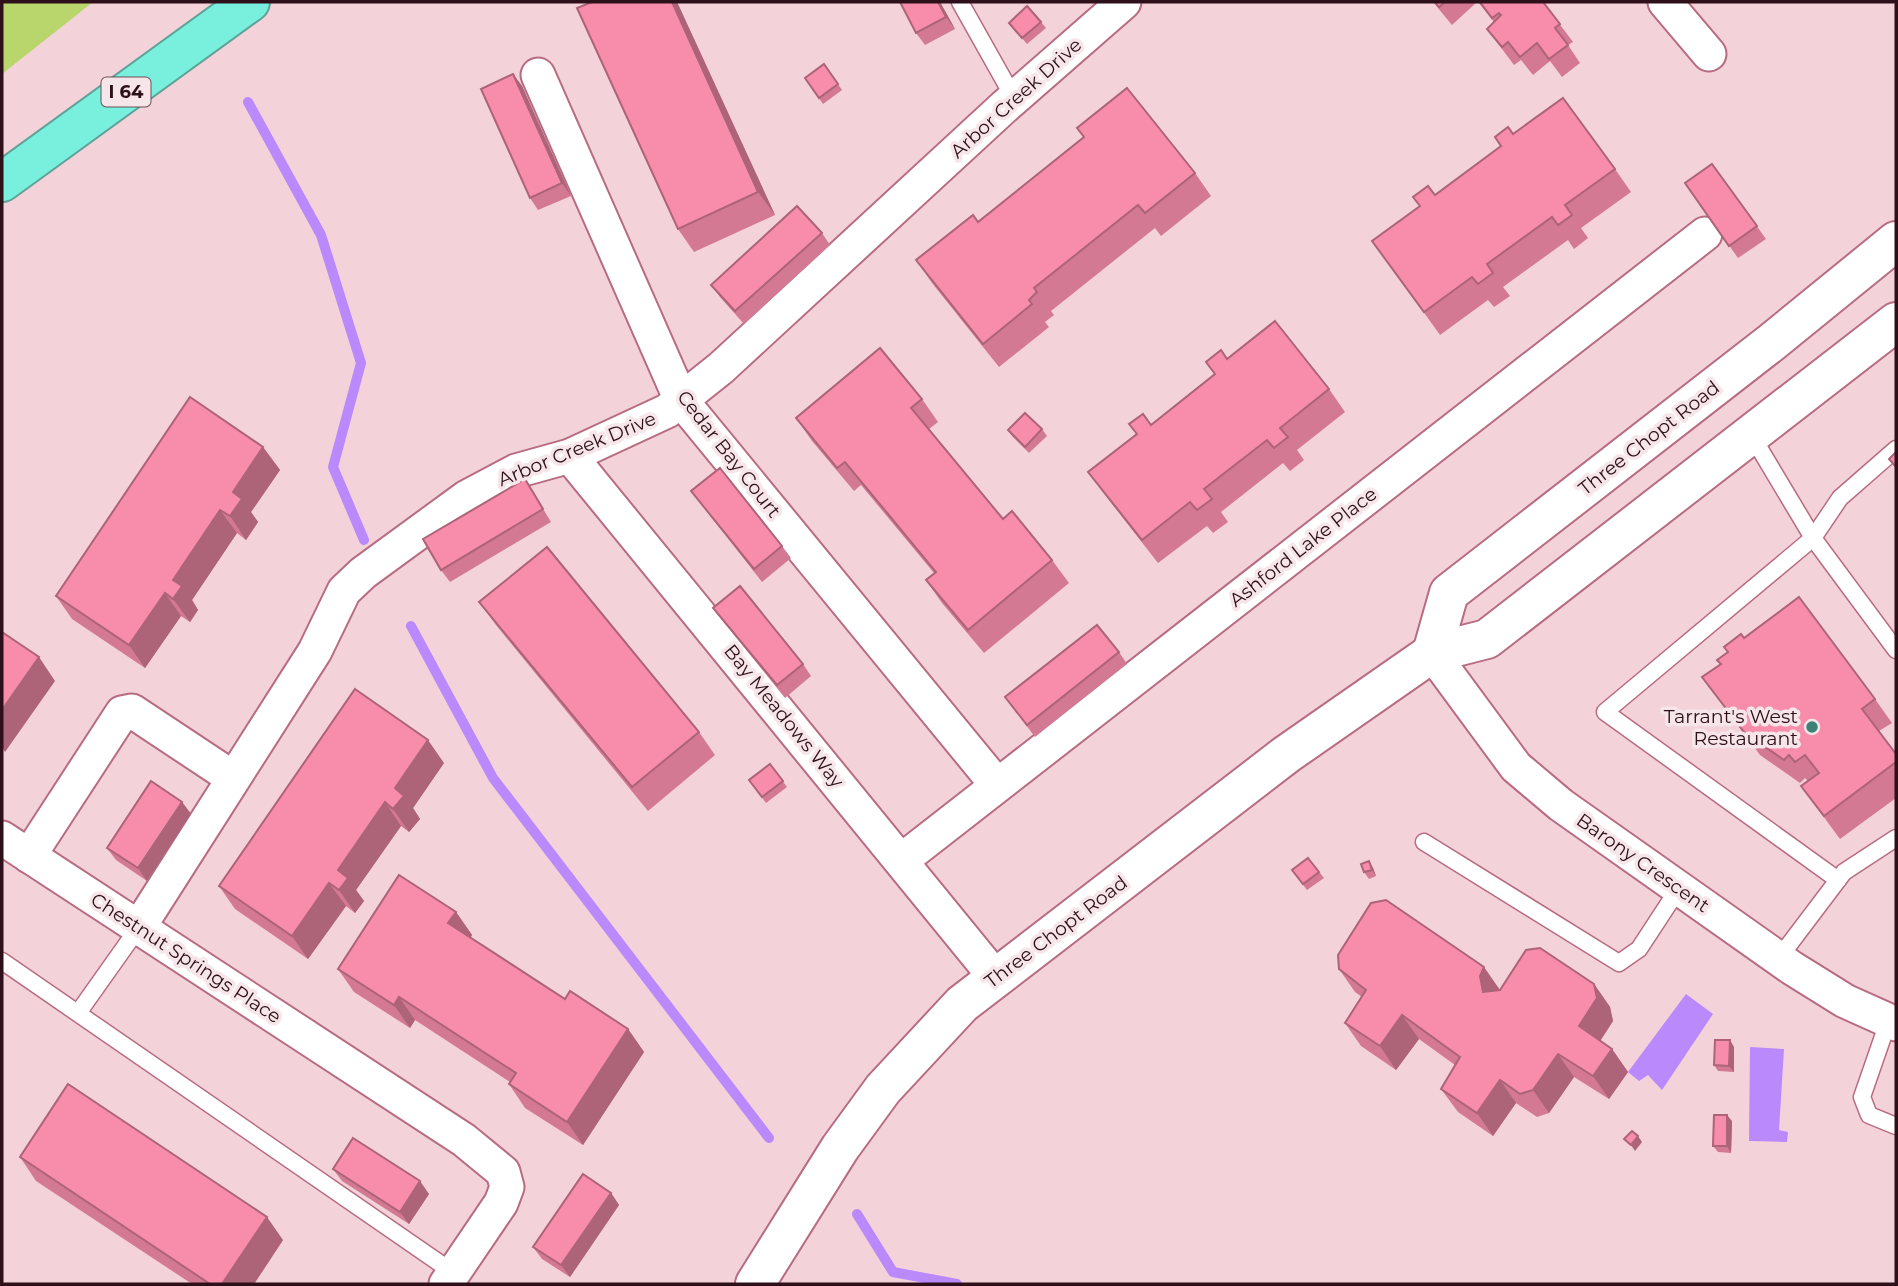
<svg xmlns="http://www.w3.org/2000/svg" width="1898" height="1286" font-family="Montserrat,sans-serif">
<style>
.green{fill:#b9d66c}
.water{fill:#ba89fb}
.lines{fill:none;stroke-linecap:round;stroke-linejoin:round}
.stream{stroke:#ba89fb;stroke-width:10}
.lane-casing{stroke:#b76c82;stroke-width:19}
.street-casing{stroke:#b76c82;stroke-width:37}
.secondary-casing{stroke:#b76c82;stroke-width:42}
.highway-casing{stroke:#5ea298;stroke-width:42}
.lane{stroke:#fff;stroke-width:16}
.street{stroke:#fff;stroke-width:33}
.secondary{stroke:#fff;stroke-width:38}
.highway{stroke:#78f0dd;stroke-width:38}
.wall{fill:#d47993}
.shaded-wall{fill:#ad6378}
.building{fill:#f78dab;stroke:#ad6378;stroke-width:2}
.poi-dot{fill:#3c8076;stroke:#f6e5e9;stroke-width:2.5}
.labels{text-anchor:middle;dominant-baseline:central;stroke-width:7;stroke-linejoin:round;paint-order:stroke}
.shield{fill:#f6e5e9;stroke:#695057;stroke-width:2}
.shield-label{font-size:18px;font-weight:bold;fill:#2d1019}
.street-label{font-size:19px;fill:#2d1019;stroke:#f6e5e9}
.poi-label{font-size:19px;fill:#2d1019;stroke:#f6e5e9;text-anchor:end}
</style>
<rect width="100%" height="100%" fill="#f4d2da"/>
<path class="green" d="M 2,2 L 93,2 L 2,74 Z"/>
<g class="water">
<path d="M 1686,994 L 1713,1014 L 1662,1090 L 1648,1075 L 1639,1081 L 1628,1072 Z"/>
<path d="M 1750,1047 L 1784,1049 L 1779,1130 L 1788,1132 L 1787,1142 L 1749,1141 Z"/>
</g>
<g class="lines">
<g class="stream">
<path d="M 248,102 L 321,235 L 361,363 L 333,467 L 364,540"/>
<path d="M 411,626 L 493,778 L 769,1138"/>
<path d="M 857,1214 L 893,1272 L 957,1284"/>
</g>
<g class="lane-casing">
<g id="lane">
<path d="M 960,2 L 1014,98"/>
<path d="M 1752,436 L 1813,538 L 1605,712 L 1838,880"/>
<path d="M 1896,449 L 1840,498 L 1813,538 L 1896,650"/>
<path d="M 1424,842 L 1619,963 L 1639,949 L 1679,888"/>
<path d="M 1779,958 L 1844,872 L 1896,838"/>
<path d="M 2,961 L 454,1273"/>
<path d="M 78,1013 L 139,927"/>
<path d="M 1888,1022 L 1862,1097 L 1869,1115 L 1896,1126"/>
</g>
</g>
<g class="street-casing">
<g id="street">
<path d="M 1665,2 L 1709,54"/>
<path d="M 538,75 L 681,400 L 997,785"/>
<path d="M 570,456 L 996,978"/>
<path d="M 1432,653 L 1516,767 L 1561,805 L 1792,968 L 1845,1001 L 1896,1024"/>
<path d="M 2,838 L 464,1140 L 503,1172 L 507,1187 L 501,1203 L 446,1284"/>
<path d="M 29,856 L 122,713 L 132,711 L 233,778"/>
<path d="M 902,860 L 1705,234"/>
<path d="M 139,927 L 315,651 L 344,591 L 363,573 L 467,497 L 516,471 L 570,456 L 667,411 L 721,368 L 1004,107 L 1124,2"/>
</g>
</g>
<g class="secondary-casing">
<g id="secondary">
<path d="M 1432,653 L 1449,593 L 1772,342 L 1896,241"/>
<path d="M 755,1284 L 840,1148 L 883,1089 L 962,1004 L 1287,754 L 1432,653 L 1487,639 L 1896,322"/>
</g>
</g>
<g class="highway-casing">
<path id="highway" d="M 2,182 L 250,2"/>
</g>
<use href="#lane" class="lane"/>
<use href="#street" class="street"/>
<use href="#secondary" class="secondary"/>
<use href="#highway" class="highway"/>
</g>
<g class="wall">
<path d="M 677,2 L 775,215 L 694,252 L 678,229 Z"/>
<path d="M 900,2 L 940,2 L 955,29 L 925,45 L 916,33 Z"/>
<path d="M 1433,2 L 1477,2 L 1452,25 Z"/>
<path d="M 1478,2 L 1543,2 L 1573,42 L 1568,45 L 1580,63 L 1562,77 L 1550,61 L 1533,75 L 1521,60 L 1514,65 L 1487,29 L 1494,22 Z"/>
<path d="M 1041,22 L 1046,28 L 1027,44 L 1009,23 Z"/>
<path d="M 824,64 L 842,90 L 823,104 L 805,78 Z"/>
<path d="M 513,74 L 522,86 L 571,196 L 538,210 L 530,198 Z"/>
<path d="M 1077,128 L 1195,173 L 1211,196 L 1161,236 L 1155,228 L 1051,311 L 1054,315 L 1045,322 L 1049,327 L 999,367 L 932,283 L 916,260 L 978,222 L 1084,138 Z"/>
<path d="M 1513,134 L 1615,169 L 1631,192 L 1581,228 L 1588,238 L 1574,249 L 1568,240 L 1503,287 L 1510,296 L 1494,307 L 1488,300 L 1440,335 L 1389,264 L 1435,195 L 1501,147 Z"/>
<path d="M 1712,164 L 1766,239 L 1738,258 L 1685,183 Z"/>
<path d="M 822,233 L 830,245 L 744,324 L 720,297 L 711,285 Z"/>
<path d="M 1227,359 L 1329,389 L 1345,412 L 1297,450 L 1304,460 L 1290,471 L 1283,463 L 1221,512 L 1228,522 L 1213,533 L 1207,526 L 1158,563 L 1105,495 L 1088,472 L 1136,434 L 1129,424 L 1151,425 L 1214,374 Z"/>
<path d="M 922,399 L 938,422 L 929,429 L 1003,519 L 1052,560 L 1069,583 L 984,653 L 942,603 L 926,580 L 934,573 L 861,485 L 854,491 L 812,441 L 796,418 Z"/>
<path d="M 1042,429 L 1047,436 L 1029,453 L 1012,436 L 1008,430 Z"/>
<path d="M 263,447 L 280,470 L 251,512 L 258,522 L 246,540 L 237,533 L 192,600 L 198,610 L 190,622 L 181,616 L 145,668 L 72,619 L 56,596 Z"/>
<path d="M 525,479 L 551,522 L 450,582 L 441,570 Z"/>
<path d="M 691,491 L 782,546 L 791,558 L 762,582 Z"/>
<path d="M 479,602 L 699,732 L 715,755 L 648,811 L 496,625 Z"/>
<path d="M 713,608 L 803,664 L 811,676 L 785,698 L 722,620 Z"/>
<path d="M 1744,638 L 1875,699 L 1892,723 L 1879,731 L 1896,754 L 1896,798 L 1840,839 L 1801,786 L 1808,781 L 1805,778 L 1800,783 L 1760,755 L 1702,677 L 1720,664 L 1728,652 Z"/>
<path d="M 1119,652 L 1127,664 L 1035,737 L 1005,697 Z"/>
<path d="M 444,763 L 413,808 L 420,819 L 409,832 L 401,826 L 356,890 L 364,901 L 355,913 L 346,906 L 308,959 L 235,909 L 219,886 Z"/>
<path d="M 770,764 L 787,787 L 766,803 L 749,780 Z"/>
<path d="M 182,802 L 191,814 L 147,881 L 116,860 L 107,848 Z"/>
<path d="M 1308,858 L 1324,878 L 1307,890 L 1292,870 Z"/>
<path d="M 1369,861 L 1373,868 L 1376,876 L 1369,879 L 1364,872 Z"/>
<path d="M 456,912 L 472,935 L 470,938 L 565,999 L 628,1029 L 644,1052 L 583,1145 L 525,1108 L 509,1084 L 510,1082 L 415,1020 L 410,1028 L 354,992 L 338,969 Z"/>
<path d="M 1339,969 L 1500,990 L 1594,984 L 1610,1007 L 1613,1021 L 1600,1041 L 1612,1049 L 1628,1072 L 1609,1099 L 1574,1077 L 1549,1113 L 1537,1117 L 1516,1103 L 1493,1136 L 1458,1112 L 1441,1089 L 1455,1065 L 1419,1039 L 1396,1070 L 1361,1046 L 1345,1023 L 1362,997 L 1355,992 Z"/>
<path d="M 1734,1047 L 1734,1072 L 1718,1071 L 1714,1065 Z"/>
<path d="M 1732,1121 L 1731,1153 L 1718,1152 L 1713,1146 Z"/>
<path d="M 20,1157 L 283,1240 L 254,1284 L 192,1284 L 36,1181 Z"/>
<path d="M 333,1169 L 429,1194 L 409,1224 L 342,1181 Z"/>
<path d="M 611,1193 L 619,1205 L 570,1277 L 542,1259 L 533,1247 Z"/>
</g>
<g class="shaded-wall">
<path d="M 672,2 L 677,2 L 775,215 L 758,192 Z"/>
<path d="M 938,2 L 940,2 L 955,29 L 946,17 Z"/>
<path d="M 513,74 L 522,86 L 571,196 L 562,183 Z"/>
<path d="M 263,447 L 280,470 L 251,512 L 258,522 L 246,540 L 230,516 L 233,492 Z"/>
<path d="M 220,510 L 237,533 L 192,600 L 198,610 L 190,622 L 173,599 L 173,580 Z"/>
<path d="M 165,593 L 181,616 L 145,668 L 129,645 Z"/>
<path d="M 39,657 L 55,681 L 5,752 L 2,747 L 2,710 Z"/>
<path d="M 428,740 L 444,763 L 413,808 L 420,819 L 409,832 L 393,809 L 395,788 Z"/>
<path d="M 182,802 L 191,814 L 147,881 L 138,868 Z"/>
<path d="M 385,802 L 401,826 L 356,890 L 364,901 L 355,913 L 339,890 L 338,870 Z"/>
<path d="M 1369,861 L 1373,868 L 1376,876 L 1372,870 Z"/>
<path d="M 329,883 L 346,906 L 308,959 L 292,936 Z"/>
<path d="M 456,912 L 472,935 L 465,947 L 448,923 Z"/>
<path d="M 1484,967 L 1500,990 L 1483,992 L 1480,976 Z"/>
<path d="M 1594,984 L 1610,1007 L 1613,1021 L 1595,1049 L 1579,1026 Z"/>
<path d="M 399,997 L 415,1020 L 410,1028 L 394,1005 Z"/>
<path d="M 1402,1015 L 1419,1039 L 1396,1070 L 1380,1046 Z"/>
<path d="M 628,1029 L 644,1052 L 583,1145 L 567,1122 Z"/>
<path d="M 1730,1040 L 1734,1047 L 1734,1072 L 1729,1066 Z"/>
<path d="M 1612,1049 L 1628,1072 L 1609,1099 L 1593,1076 Z"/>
<path d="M 1558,1054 L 1574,1077 L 1549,1113 L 1533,1090 Z"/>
<path d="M 1500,1080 L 1516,1103 L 1493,1136 L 1477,1113 Z"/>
<path d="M 1727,1115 L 1732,1121 L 1731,1153 L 1727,1146 Z"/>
<path d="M 1638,1136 L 1642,1142 L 1635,1151 L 1631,1145 Z"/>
<path d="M 420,1181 L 429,1194 L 409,1224 L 400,1212 Z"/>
<path d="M 611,1193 L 619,1205 L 570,1277 L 561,1265 Z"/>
<path d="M 267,1217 L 283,1240 L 254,1284 L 222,1284 Z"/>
</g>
<g class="building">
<path d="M 592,2 L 672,2 L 758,192 L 678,229 L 577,8 Z"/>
<path d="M 900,2 L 938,2 L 946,17 L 916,33 Z"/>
<path d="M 1435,2 L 1445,2 L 1439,7 Z"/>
<path d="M 1480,2 L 1543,2 L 1560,24 L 1555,28 L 1568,45 L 1549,59 L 1537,43 L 1520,57 L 1508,42 L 1502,47 L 1487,29 L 1501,15 L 1499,13 L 1492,18 Z"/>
<path d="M 1027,6 L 1041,22 L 1022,38 L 1009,23 Z"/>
<path d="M 824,64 L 838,84 L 819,98 L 805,78 Z"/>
<path d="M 513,74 L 562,183 L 530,198 L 481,89 Z"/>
<path d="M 1127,88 L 1195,173 L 1145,213 L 1138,205 L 1034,288 L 1037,292 L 1029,300 L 1032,304 L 983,344 L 916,260 L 973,215 L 978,222 L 1084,137 L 1077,128 Z"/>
<path d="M 1563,98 L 1615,169 L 1565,205 L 1572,215 L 1558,225 L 1552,217 L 1487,264 L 1493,273 L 1478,284 L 1472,277 L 1424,312 L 1372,241 L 1420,206 L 1413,197 L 1428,186 L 1435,195 L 1501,146 L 1495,137 L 1508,127 L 1513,134 Z"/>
<path d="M 1712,164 L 1757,226 L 1729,246 L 1685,183 Z"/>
<path d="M 797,206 L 822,233 L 735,311 L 711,285 Z"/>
<path d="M 1275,321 L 1329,389 L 1280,428 L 1288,437 L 1274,448 L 1267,440 L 1204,489 L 1212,499 L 1197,510 L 1190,502 L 1142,540 L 1088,472 L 1137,434 L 1129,424 L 1143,414 L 1151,425 L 1215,374 L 1206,362 L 1221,350 L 1227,359 Z"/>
<path d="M 880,348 L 922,399 L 911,408 L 1003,519 L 1012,511 L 1052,560 L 968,630 L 926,580 L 936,572 L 845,462 L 837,468 L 796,418 Z"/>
<path d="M 190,397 L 263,447 L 233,492 L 242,499 L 230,516 L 220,510 L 173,580 L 182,586 L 173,599 L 165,593 L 129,645 L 56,596 Z"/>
<path d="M 1025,413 L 1042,429 L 1025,447 L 1008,430 Z"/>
<path d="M 1896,452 L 1896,467 L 1889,459 Z"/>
<path d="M 720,468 L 782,546 L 754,569 L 691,491 Z"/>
<path d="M 525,479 L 543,509 L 441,570 L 423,539 Z"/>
<path d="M 547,547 L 699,732 L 632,787 L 479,602 Z"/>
<path d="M 740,586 L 803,664 L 777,685 L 713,608 Z"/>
<path d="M 1799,597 L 1875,699 L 1862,709 L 1896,754 L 1896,762 L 1824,816 L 1801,786 L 1819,773 L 1805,755 L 1795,762 L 1789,755 L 1784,760 L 1744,732 L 1702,677 L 1721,664 L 1717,660 L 1728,652 L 1724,647 L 1741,634 L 1744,638 Z"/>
<path d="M 1097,625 L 1119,652 L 1027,725 L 1005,697 Z"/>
<path d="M 2,632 L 39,657 L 2,710 Z"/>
<path d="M 355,689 L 428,740 L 395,788 L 404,796 L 393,809 L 385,802 L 338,870 L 348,878 L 339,890 L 329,883 L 292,936 L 219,886 Z"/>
<path d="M 770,764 L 783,781 L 762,797 L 749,780 Z"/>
<path d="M 151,781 L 182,802 L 138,868 L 107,848 Z"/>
<path d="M 1308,858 L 1319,872 L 1303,884 L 1292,870 Z"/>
<path d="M 1369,861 L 1372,870 L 1364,872 L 1361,864 Z"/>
<path d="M 399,875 L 456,912 L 448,923 L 565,999 L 570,991 L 628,1029 L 567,1122 L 509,1084 L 516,1073 L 399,997 L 394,1005 L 338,969 Z"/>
<path d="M 1386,900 L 1484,967 L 1480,976 L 1483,992 L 1500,990 L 1526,950 L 1540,948 L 1594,984 L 1597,998 L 1579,1026 L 1612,1049 L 1593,1076 L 1558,1054 L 1533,1090 L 1520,1094 L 1500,1080 L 1477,1113 L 1441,1089 L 1460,1057 L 1402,1015 L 1380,1046 L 1345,1023 L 1366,990 L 1339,969 L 1338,955 L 1371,903 Z"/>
<path d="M 1715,1040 L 1730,1040 L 1729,1066 L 1714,1065 Z"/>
<path d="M 68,1084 L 267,1217 L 222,1284 L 210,1284 L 20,1157 Z"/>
<path d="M 1714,1115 L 1727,1115 L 1727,1146 L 1713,1146 Z"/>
<path d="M 1632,1131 L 1638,1136 L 1631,1145 L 1624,1139 Z"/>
<path d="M 353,1138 L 420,1181 L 400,1212 L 333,1169 Z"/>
<path d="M 583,1174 L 611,1193 L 561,1265 L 533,1247 Z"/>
</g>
<circle class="poi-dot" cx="1812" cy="727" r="7"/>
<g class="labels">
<rect class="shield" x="101.5" y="77.5" width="49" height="29" rx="5"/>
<g class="shield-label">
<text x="126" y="92">I 64</text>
</g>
<g class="street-label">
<text transform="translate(1016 98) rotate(-42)">Arbor Creek Drive</text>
<text transform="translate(1649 438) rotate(-38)">Three Chopt Road</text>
<text transform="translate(577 449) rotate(-22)">Arbor Creek Drive</text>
<text transform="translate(729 454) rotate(52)">Cedar Bay Court</text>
<text transform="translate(1303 547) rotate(-38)">Ashford Lake Place</text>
<text transform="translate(784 716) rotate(51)">Bay Meadows Way</text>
<text transform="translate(1643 863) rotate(35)">Barony Crescent</text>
<text transform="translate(1056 932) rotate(-37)">Three Chopt Road</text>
<text transform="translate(186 958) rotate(33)">Chestnut Springs Place</text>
</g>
<g class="poi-label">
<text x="1798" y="716">Tarrant's West<tspan x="1798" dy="22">Restaurant</tspan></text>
</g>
</g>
<rect width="1898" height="1286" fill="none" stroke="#2d1019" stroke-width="7"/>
</svg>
